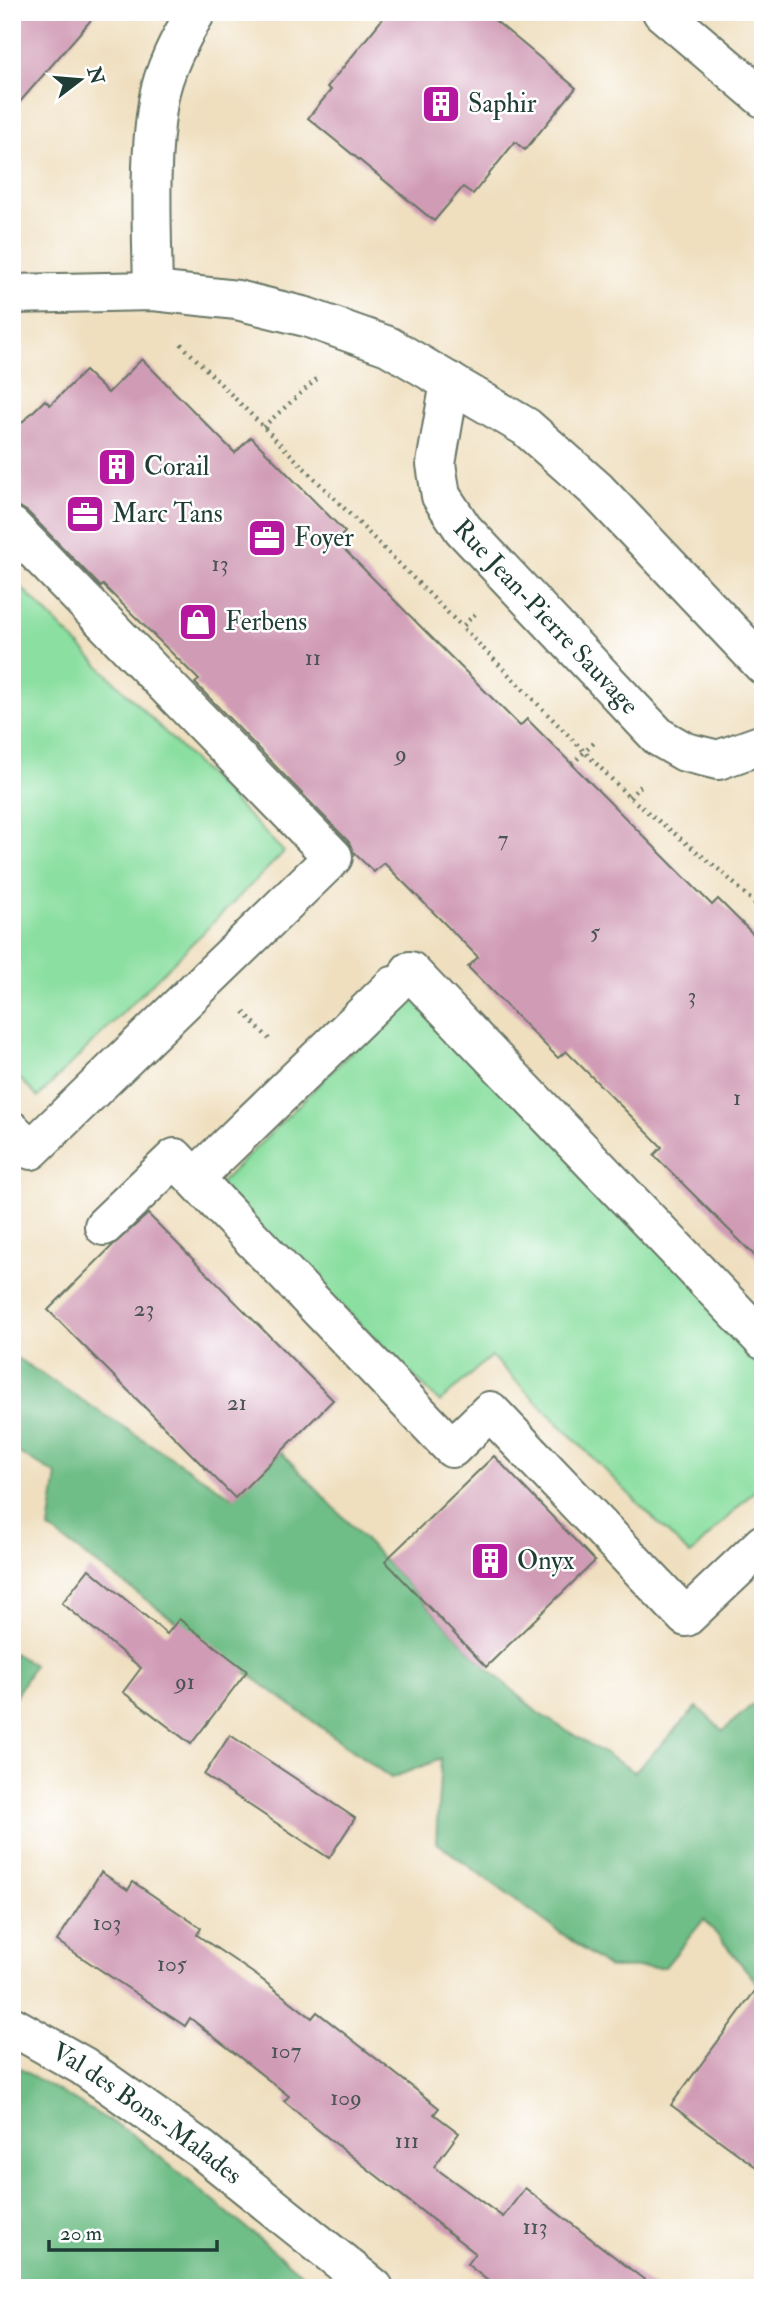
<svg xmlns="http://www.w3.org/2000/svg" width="775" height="2300" font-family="'IM FELL Double Pica',serif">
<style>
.green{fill:#8bdfa1;stroke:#558e6a;stroke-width:2}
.forest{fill:#70be87;stroke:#487e5e;stroke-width:2}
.building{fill:#d09bb5}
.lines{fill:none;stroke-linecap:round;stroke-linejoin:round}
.minor-casing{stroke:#687665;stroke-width:42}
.path{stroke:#687665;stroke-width:4.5;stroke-dasharray:2 5;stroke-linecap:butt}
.minor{stroke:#fff;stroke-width:38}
.labels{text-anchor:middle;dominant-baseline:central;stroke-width:5;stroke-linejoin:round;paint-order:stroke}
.number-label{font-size:23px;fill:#4b5454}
.poi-label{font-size:26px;fill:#1f3d34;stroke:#fff;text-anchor:start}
.street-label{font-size:26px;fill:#1f3d34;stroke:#fff}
</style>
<rect width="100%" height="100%" fill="#fff"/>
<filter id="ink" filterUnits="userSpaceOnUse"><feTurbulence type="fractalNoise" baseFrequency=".0143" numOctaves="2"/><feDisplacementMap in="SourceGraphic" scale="14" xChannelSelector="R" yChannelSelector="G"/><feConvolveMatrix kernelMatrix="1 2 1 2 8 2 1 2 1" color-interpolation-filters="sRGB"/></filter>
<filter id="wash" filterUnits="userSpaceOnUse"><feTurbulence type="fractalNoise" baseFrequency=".00686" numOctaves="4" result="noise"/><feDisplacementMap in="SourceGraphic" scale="28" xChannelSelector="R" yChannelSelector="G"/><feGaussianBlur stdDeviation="1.57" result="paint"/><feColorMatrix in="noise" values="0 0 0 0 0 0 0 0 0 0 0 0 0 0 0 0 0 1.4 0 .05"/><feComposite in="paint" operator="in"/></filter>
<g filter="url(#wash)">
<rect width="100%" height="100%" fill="#efdfbf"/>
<g class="green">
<path d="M 12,578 L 284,852 L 38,1097 L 12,1071 Z"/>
<path d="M 415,988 L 763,1354 L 763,1482 L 690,1555 L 491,1356 L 440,1402 L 218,1186 Z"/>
</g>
<g class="forest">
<path d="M 12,1355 L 234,1498 L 281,1452 L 486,1667 L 538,1713 L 635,1772 L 697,1707 L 723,1731 L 763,1695 L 763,1990 L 704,1919 L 665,1967 L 609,1968 L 436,1842 L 441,1759 L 391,1778 L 49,1529 L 57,1475 L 12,1449 Z"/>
<path d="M 12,1652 L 34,1665 L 12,1702 Z"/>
<path d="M 12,2064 L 132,2134 L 319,2288 L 12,2288 Z"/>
</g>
<g id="blocks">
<g class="building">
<path d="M 12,12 L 98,12 L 12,111 Z"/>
<path d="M 388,12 L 485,12 L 576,88 L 525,150 L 515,142 L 473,194 L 463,187 L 434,221 L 308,118 L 331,90 L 327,87 Z"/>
<path d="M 142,359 L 235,453 L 251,437 L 345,532 L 336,541 L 428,634 L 520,726 L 527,719 L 712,905 L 718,899 L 763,944 L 763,1264 L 654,1155 L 662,1147 L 566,1051 L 558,1058 L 468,967 L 478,957 L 384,863 L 374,872 L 354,853 L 349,842 L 195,683 L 199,680 L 103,585 L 101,587 L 28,512 L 12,502 L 12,432 L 45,400 L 50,405 L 85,371 L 108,393 Z"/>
<path d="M 148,1214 L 333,1400 L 235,1498 L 48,1310 L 113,1245 Z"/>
<path d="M 494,1456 L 595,1561 L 486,1667 L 385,1561 Z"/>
<path d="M 89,1569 L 167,1634 L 179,1619 L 247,1671 L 191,1744 L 123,1692 L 141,1668 L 62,1603 Z"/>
<path d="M 230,1735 L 355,1818 L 329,1858 L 204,1775 Z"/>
<path d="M 101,1872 L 128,1890 L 133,1882 L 201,1928 L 197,1935 L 256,1975 L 312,2018 L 317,2012 L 439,2108 L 434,2114 L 459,2133 L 434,2167 L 503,2217 L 525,2188 L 655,2288 L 497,2288 L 467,2264 L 475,2253 L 317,2129 L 284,2101 L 289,2096 L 190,2018 L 185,2026 L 57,1941 Z"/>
<path d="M 763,1980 L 763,2172 L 671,2105 Z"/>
</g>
</g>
</g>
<g filter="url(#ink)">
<use href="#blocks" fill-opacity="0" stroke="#687665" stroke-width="2"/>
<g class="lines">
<g class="minor-casing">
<g id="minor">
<path d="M 662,12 L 763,98"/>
<path d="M 153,291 C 152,228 148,164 158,102 C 163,70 180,39 196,12"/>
<path d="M 12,294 L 153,291 L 237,300 L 306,317 L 388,346 L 526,427 L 597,490 L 763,665"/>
<path id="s1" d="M 450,382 L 436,464 L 441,496 L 463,529 L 659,737 L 685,752 L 718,760 L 763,744"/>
<path d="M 12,527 L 333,857 L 31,1150 L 12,1131"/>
<path d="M 410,971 L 763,1340"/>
<path d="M 208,1165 L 393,986"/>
<path d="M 104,1226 L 175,1158 L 452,1448 L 490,1411 L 686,1617 L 763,1544"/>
<path id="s2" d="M 12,2026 L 83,2066 L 202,2150 L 374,2288"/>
</g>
</g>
<g class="path">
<path d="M 181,344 L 462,627"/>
<path d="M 263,427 L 320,376"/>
<path d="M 475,614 L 462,627 L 629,797 L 722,872 L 763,911"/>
<path d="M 572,764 L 597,740"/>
<path d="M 629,797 L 644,783"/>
<path d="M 244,1012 L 269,1039"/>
</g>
<use href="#minor" class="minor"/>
</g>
</g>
<defs>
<g id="building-square" transform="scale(2.0125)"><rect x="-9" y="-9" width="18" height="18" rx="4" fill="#b5179e" stroke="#fff"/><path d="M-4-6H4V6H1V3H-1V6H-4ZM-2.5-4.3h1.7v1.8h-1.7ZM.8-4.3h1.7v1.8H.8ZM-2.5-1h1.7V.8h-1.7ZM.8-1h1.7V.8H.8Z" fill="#fff"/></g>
<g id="office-square" transform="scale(2.0125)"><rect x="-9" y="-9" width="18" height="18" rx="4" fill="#b5179e" stroke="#fff"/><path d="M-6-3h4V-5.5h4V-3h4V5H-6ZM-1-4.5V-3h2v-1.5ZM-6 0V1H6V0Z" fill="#fff"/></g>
<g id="shop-square" transform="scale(2.0125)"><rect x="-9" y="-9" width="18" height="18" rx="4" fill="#b5179e" stroke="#fff"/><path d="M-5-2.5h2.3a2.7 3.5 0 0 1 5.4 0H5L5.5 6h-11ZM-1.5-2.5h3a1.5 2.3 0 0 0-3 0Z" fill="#fff"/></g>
</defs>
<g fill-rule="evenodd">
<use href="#building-square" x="441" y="104"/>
<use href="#building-square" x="117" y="467"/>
<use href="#office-square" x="85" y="514"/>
<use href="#office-square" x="267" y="538"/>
<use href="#shop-square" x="198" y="622"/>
<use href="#building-square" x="490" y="1561"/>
</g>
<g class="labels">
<g class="number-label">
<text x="220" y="563">13</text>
<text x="313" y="657">11</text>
<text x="401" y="753">9</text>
<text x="503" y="838">7</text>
<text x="595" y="931">5</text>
<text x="692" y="995">3</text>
<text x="737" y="1097">1</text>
<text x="144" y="1308">23</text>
<text x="237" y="1402">21</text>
<text x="185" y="1681">91</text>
<text x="107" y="1922">103</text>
<text x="172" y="1963">105</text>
<text x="286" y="2050">107</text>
<text x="346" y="2097">109</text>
<text x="407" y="2140">111</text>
<text x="535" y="2226">113</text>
</g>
<g class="poi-label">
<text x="468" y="104">Saphir</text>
<text x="144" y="467">Corail</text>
<text x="112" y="514">Marc Tans</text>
<text x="294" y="538">Foyer</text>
<text x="225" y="622">Ferbens</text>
<text x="517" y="1561">Onyx</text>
</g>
<g class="street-label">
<text stroke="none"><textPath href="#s1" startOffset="276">Rue Jean-Pierre Sauvage</textPath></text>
<text stroke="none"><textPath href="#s2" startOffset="161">Val des Bons-Malades</textPath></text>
</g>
</g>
<rect width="775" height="2300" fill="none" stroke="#fff" stroke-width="42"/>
<g transform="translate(80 80) rotate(74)" stroke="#ffffff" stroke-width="5" paint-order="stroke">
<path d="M0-5L12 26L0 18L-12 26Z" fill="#1f3d34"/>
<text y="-10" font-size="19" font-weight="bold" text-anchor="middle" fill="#1f3d34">N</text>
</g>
<path d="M49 2240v10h168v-10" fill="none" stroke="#1f3d34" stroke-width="3.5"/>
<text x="60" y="2240" font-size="21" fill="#1f3d34" stroke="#ffffff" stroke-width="5" paint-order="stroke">20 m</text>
</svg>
